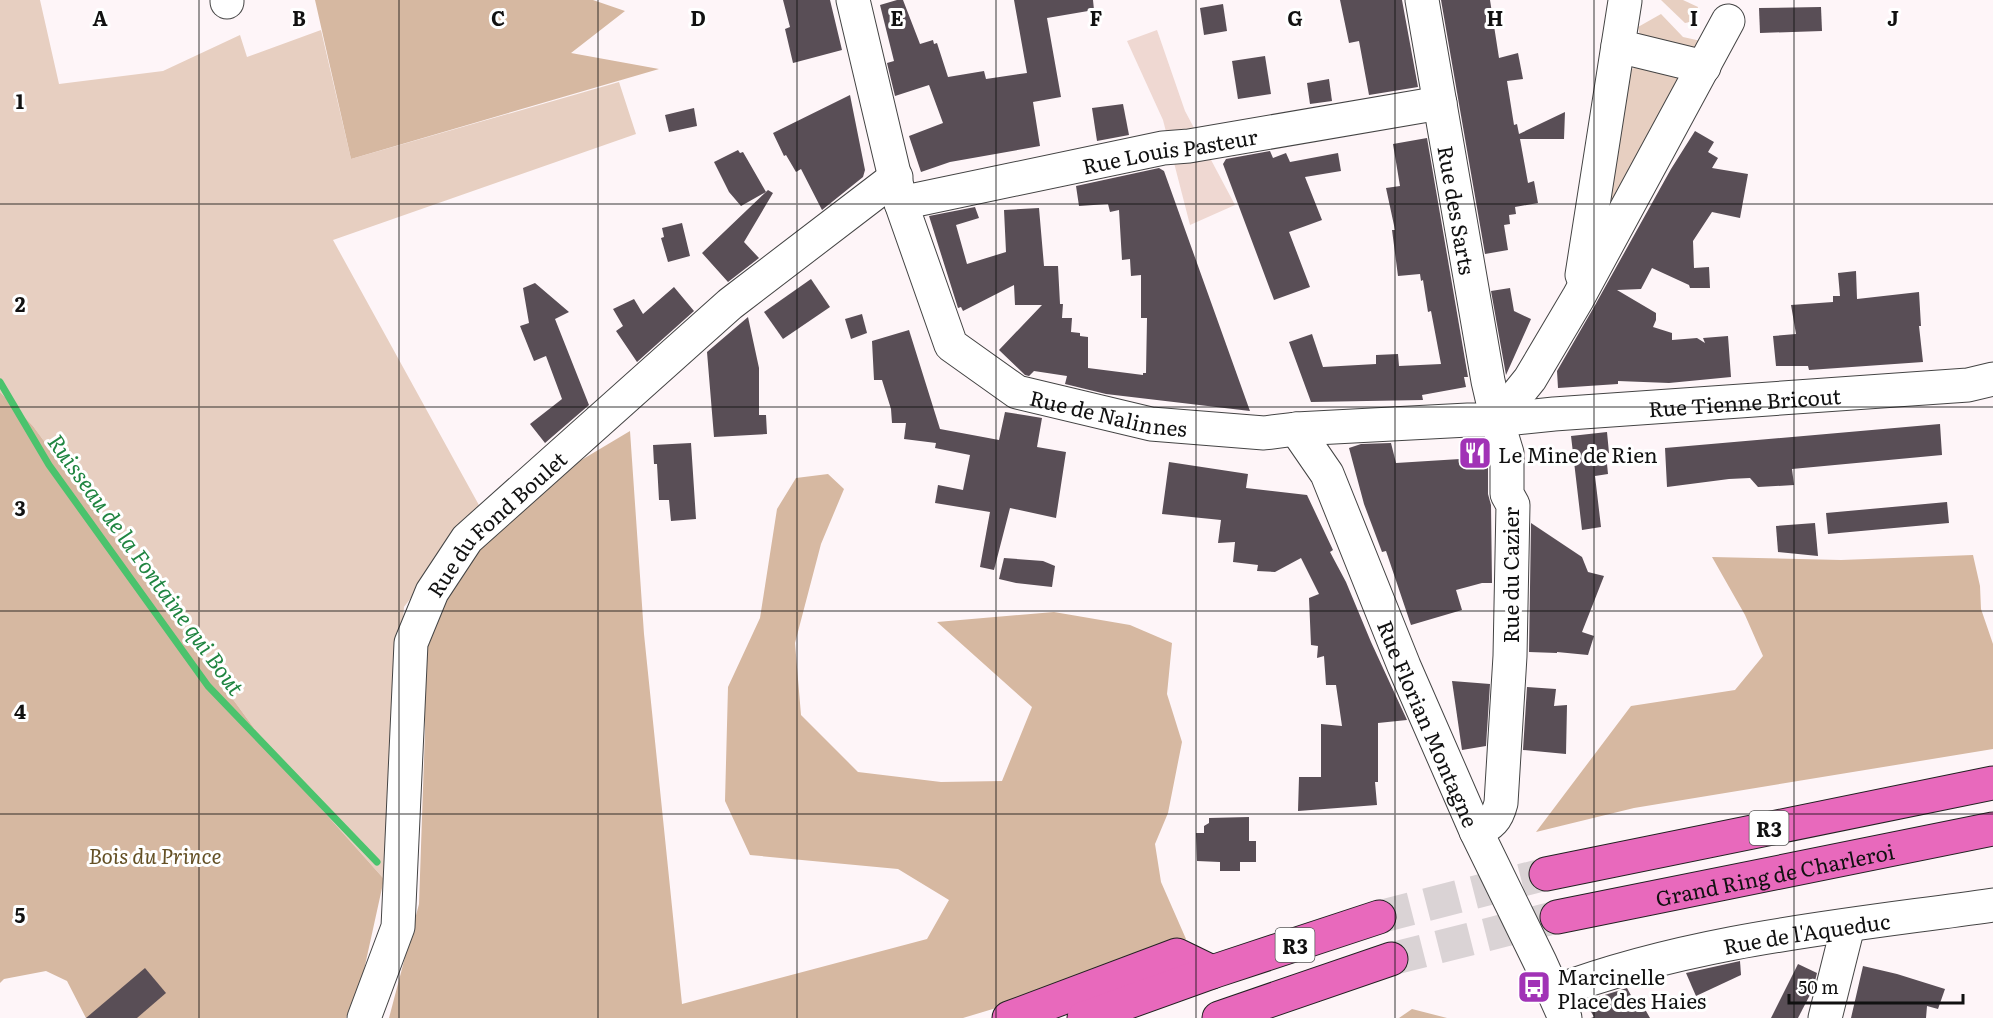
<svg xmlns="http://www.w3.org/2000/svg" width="1993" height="1018" font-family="Literata,serif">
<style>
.green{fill:#e7cfc1}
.forest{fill:#d6b8a1}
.pitch{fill:#efd8d2}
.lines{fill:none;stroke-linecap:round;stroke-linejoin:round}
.stream{stroke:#4bc36d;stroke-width:7}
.building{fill:#594e56}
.highway-tunnel{stroke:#dad3d5;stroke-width:33;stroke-dasharray:33 16;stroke-linecap:butt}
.minor-casing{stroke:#444;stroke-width:35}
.highway-casing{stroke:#222;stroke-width:35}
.minor{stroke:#fff;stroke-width:33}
.highway{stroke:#e869bc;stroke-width:33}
.grid{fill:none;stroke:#111;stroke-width:1.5;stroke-opacity:0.55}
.labels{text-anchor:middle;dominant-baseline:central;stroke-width:6;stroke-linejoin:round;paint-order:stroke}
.shield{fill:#fff;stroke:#585858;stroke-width:1.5}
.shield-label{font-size:20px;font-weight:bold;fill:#111}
.street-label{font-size:21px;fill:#111;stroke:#fff}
.poi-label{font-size:21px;fill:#111;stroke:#fff;text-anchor:start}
.park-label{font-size:21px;font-style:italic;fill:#645025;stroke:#fff}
.water-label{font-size:22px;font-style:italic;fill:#208541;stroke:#fff}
.grid-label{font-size:20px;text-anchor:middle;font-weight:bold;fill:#111;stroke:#fff;stroke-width:6;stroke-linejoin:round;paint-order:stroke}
</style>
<rect width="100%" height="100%" fill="#fef5f8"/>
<g class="green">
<path d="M 0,0 L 40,0 L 59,84 L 163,71 L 240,35 L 247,57 L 321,30 L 351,159 L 619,82 L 636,134 L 333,240 L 480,507 L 404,607 L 384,879 L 276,758 L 33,426 L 0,392 Z"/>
<path d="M 1661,0 L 1683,0 L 1698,7 L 1695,21 L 1685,23 Z"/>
<path d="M 1661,14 L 1683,37 L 1701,41 L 1699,48 L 1686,51 L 1641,40 L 1638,27 Z"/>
<path d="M 1644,65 L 1683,79 L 1597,230 L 1631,69 Z"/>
</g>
<g class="forest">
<path d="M 315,0 L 593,0 L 625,11 L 571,53 L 659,69 L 351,159 Z"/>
<path d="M 0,392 L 33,426 L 276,758 L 384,879 L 364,970 L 346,1018 L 86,1018 L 67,981 L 46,971 L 4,979 L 0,983 Z"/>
<path d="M 630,431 L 644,634 L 682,1004 L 927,939 L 949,900 L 898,869 L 750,855 L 725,801 L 728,687 L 760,618 L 777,509 L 796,478 L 828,474 L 844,489 L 821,544 L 795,643 L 801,715 L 858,772 L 941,782 L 1002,781 L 1032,707 L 937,622 L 1054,612 L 1130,625 L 1172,643 L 1167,694 L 1182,742 L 1168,813 L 1155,844 L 1161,882 L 1186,939 L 1016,1002 L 963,1018 L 389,1018 L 419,904 L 425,731 L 425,636 L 472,548 L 568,468 Z"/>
<path d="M 1973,555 L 1980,586 L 1981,609 L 1993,644 L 1993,749 L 1634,808 L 1536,832 L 1631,706 L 1735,690 L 1763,656 L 1745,615 L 1712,557 L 1841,560 Z"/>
<path d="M 1412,1009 L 1447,1018 L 1399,1018 Z"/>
</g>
<path class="pitch" d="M 1157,30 L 1185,111 L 1235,205 L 1190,225 L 1163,120 L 1127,41 Z"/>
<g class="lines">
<path class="stream" d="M 0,382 L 49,465 L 208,686 L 377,862"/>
</g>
<g class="building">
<path d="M 783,0 L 830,0 L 842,50 L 793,63 L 785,29 L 790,27 Z"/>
<path d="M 897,0 L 903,0 L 920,44 L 933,40 L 934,44 L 937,43 L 948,77 L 984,71 L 986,79 L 1027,73 L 1014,0 L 1093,0 L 1094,10 L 1047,18 L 1061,97 L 1033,102 L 1040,146 L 950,162 L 921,172 L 909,136 L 943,123 L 929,85 L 895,96 L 887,63 L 894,61 L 880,5 Z"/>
<path d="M 1340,0 L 1402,0 L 1418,87 L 1369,95 L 1359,41 L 1349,43 Z"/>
<path d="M 1441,0 L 1490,0 L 1499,58 L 1518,53 L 1523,79 L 1507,81 L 1514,125 L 1517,124 L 1519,134 L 1565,112 L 1564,139 L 1520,139 L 1528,183 L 1534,181 L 1538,203 L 1515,207 L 1516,214 L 1509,215 L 1510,224 L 1504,225 L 1508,250 L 1485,254 Z"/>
<path d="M 1223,4 L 1227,31 L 1204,35 L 1200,8 Z"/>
<path d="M 1821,7 L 1822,31 L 1760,33 L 1759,8 Z"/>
<path d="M 1265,56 L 1271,94 L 1238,99 L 1232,61 Z"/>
<path d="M 1329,79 L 1332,101 L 1310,104 L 1307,83 Z"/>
<path d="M 850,95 L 865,170 L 863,177 L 822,210 L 801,169 L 796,172 L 786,155 L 784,156 L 773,133 Z"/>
<path d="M 1123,104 L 1129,135 L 1097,141 L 1092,108 Z"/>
<path d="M 694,108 L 697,126 L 669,132 L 665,115 Z"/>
<path d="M 1695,131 L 1714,142 L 1708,152 L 1718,158 L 1712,168 L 1748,174 L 1740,218 L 1712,212 L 1693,241 L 1694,268 L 1709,267 L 1710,288 L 1690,288 L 1689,285 L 1652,268 L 1641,289 L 1617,290 L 1656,313 L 1656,320 L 1653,327 L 1672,333 L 1672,340 L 1697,338 L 1705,343 L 1703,338 L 1728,336 L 1731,377 L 1669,383 L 1618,381 L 1618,384 L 1558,388 L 1557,371 L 1594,307 L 1671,169 Z"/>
<path d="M 1427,138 L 1468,377 L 1464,377 L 1466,387 L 1422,395 L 1423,400 L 1311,402 L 1289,342 L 1312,334 L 1323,367 L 1376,364 L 1376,355 L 1398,354 L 1399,366 L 1441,364 L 1431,311 L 1428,312 L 1423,280 L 1421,281 L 1420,274 L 1398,276 L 1392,230 L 1395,230 L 1386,188 L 1400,186 L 1393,144 Z"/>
<path d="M 738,150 L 740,153 L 743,152 L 766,192 L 741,206 L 729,192 L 714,162 Z"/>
<path d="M 1270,151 L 1273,158 L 1286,153 L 1290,162 L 1338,153 L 1341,171 L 1305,177 L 1322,220 L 1289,232 L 1310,287 L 1274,300 L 1223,164 L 1226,159 Z"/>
<path d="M 1159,168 L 1164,171 L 1250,411 L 1106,394 L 1065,384 L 1067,376 L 1034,371 L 1029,376 L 1025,375 L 999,350 L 1042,305 L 1015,305 L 1014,285 L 963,311 L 961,307 L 958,308 L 929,216 L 975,207 L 979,218 L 956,225 L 967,264 L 1006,252 L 1004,210 L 1039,208 L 1044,266 L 1058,266 L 1060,304 L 1063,304 L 1062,318 L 1072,318 L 1071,332 L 1080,333 L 1080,336 L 1088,337 L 1088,368 L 1143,375 L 1143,373 L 1146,373 L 1147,318 L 1141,318 L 1141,275 L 1131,276 L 1130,259 L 1122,260 L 1119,210 L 1110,212 L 1108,204 L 1079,206 L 1076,186 Z"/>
<path d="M 768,190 L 773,193 L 744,242 L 759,258 L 728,282 L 702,253 Z"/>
<path d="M 682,223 L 690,256 L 668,262 L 661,238 L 664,237 L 662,228 Z"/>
<path d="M 1856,271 L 1857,299 L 1919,292 L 1921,326 L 1919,326 L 1923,362 L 1809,370 L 1808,366 L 1776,366 L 1773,336 L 1796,334 L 1791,305 L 1833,302 L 1833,296 L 1840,296 L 1838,273 Z"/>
<path d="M 811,279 L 830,307 L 783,339 L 764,312 Z"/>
<path d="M 535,283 L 569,312 L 555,319 L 589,405 L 545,443 L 530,424 L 562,399 L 546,356 L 534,361 L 520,326 L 529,323 L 523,288 Z"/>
<path d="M 674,287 L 694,311 L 637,362 L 616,331 L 623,326 L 613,309 L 634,299 L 643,314 Z"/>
<path d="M 1510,288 L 1514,311 L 1531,319 L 1506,375 L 1491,291 Z"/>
<path d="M 862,314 L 867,333 L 851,339 L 845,319 Z"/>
<path d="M 748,317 L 759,368 L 759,415 L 766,415 L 767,434 L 714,437 L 707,352 Z"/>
<path d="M 909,330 L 940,429 L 999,440 L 1005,412 L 1024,415 L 1042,418 L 1037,447 L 1066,452 L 1056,518 L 1010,508 L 994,570 L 980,567 L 990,512 L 935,503 L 938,485 L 963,490 L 970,455 L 935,448 L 936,443 L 904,439 L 906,423 L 892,423 L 891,409 L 882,380 L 874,380 L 872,341 Z"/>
<path d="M 1940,424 L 1942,455 L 1792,469 L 1794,485 L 1758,487 L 1750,478 L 1729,479 L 1667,487 L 1665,448 Z"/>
<path d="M 1607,432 L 1609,453 L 1606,454 L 1608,474 L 1595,476 L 1601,527 L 1582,530 L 1571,436 Z"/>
<path d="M 691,443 L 696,519 L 671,521 L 669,500 L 659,500 L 657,464 L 654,464 L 653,445 Z"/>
<path d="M 1391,443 L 1396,463 L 1460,459 L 1459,447 L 1474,446 L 1488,460 L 1488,494 L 1491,505 L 1492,583 L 1482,583 L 1456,590 L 1462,610 L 1411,625 L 1386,551 L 1382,552 L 1364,504 L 1349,448 L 1361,444 Z"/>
<path d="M 1169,462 L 1248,474 L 1246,488 L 1307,495 L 1333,550 L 1330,552 L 1346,582 L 1371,642 L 1407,720 L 1378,723 L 1378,782 L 1375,782 L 1377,805 L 1298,811 L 1299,777 L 1321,777 L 1321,724 L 1342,726 L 1336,685 L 1326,685 L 1324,656 L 1317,658 L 1318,646 L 1311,645 L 1309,598 L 1319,594 L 1301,558 L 1275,572 L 1257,571 L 1258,565 L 1233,562 L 1235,542 L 1218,543 L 1221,520 L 1162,514 Z"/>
<path d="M 1947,502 L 1949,523 L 1828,534 L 1826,513 Z"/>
<path d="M 1531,523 L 1582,557 L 1588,572 L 1604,576 L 1582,632 L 1594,636 L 1588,655 L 1557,652 L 1557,653 L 1529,652 Z"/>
<path d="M 1815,523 L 1818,556 L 1778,552 L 1776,526 Z"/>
<path d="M 1004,558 L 1043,561 L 1055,566 L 1052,587 L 1016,583 L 999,579 Z"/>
<path d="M 1452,681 L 1490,684 L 1486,746 L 1462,750 Z"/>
<path d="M 1527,687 L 1556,689 L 1554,706 L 1567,705 L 1566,754 L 1523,750 Z"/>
<path d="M 1249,817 L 1249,841 L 1256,841 L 1256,862 L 1240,862 L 1240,871 L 1220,871 L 1220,862 L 1197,861 L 1196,833 L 1204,833 L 1204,826 L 1209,823 L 1209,818 Z"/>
<path d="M 1740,961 L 1741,975 L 1696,996 L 1686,973 Z"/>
<path d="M 1798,964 L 1817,973 L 1813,989 L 1798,1018 L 1771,1018 Z"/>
<path d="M 1863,966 L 1897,974 L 1945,989 L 1938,1009 L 1927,1006 L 1926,1018 L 1851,1018 Z"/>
<path d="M 145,968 L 166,993 L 137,1018 L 86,1018 Z"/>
<path d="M 1627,988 L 1633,999 L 1638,997 L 1650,1018 L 1591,1018 L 1594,1017 L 1586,1003 L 1595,998 Z"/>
</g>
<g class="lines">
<g class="highway-tunnel">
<path d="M 1379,917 L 1546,874"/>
<path d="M 1391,959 L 1557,917"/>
</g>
<g class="minor-casing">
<g id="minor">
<path d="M 227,0 L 227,2"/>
<path id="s1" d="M 853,0 L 901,203 L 951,345 L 1017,392 L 1151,424 L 1264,433 L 1296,429 L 1468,420 L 1497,420 L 1554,414 L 1968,385 L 1993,379"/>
<path id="s2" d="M 1422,0 L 1488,381 L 1497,420 L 1507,453 L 1507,494 L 1513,505 L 1510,656 L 1501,803 C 1497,819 1491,825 1476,831"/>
<path d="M 1618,46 L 1704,67"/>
<path id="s3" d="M 901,203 L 1163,148 L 1189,146 L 1440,103"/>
<path d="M 1582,275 L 1625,1"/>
<path d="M 1497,420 L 1530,379 L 1578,298 L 1728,21"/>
<path id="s4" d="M 1296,429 L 1327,474 L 1404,666 L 1476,831 L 1540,962 L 1565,1018"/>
<path id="s5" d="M 1554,992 C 1694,939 1846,926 1993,905"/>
<path id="s6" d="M 364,1018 L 398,927 L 411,643 L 432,592 L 467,539 L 730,304 L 896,177"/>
<path d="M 1825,1018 L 1848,926"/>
</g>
</g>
<g class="highway-casing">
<g id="highway">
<path d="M 1546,874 L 1993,783"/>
<path id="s7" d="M 1557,917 L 1993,829"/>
<path d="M 1009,1018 L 1177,955 L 1212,972"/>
<path d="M 1084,1018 L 1212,972 L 1379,917"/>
<path d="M 1219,1018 L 1391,959"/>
</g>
</g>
<use href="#minor" class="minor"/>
<use href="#highway" class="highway"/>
</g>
<path class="grid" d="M 199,0 L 199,1018M 399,0 L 399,1018M 598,0 L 598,1018M 797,0 L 797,1018M 996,0 L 996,1018M 1196,0 L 1196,1018M 1395,0 L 1395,1018M 1594,0 L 1594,1018M 1794,0 L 1794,1018M 0,204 L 1993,204M 0,407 L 1993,407M 0,611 L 1993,611M 0,814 L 1993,814"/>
<defs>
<g id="restaurant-square" transform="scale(1.725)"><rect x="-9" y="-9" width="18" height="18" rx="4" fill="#a133b6" stroke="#fff"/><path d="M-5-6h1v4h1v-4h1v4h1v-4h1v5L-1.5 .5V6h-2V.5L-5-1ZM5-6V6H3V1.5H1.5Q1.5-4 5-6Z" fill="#fff"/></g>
<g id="bus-square" transform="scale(1.725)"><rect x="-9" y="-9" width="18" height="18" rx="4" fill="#a133b6" stroke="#fff"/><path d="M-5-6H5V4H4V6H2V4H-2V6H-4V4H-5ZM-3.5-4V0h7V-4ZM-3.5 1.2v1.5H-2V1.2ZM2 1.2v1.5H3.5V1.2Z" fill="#fff"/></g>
</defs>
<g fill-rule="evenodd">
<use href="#restaurant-square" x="1475" y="453"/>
<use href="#bus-square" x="1534" y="987"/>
</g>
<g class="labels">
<g class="shield">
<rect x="1749.5" y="811" width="39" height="34" rx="4.5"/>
<rect x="1275.5" y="928" width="39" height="34" rx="4.5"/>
</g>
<g class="shield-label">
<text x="1769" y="828">R3</text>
<text x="1295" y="945">R3</text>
</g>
<g class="street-label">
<text stroke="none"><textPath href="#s3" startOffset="274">Rue Louis Pasteur</textPath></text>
<text stroke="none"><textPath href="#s2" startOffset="213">Rue des Sarts</textPath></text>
<text stroke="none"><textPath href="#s1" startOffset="1173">Rue Tienne Bricout</textPath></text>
<text stroke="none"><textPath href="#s1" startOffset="534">Rue de Nalinnes</textPath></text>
<text stroke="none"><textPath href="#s6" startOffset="531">Rue du Fond Boulet</textPath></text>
<text transform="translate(1509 575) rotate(-90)">Rue du Cazier</text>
<text stroke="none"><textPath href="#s4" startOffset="324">Rue Florian Montagne</textPath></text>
<text stroke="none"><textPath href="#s7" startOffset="222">Grand Ring de Charleroi</textPath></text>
<text stroke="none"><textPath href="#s5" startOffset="260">Rue de l'Aqueduc</textPath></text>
</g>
<g class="poi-label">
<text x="1498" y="453">Le Mine de Rien</text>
<text x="1557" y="975">Marcinelle<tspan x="1557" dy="24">Place des Haies</tspan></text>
</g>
<g class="park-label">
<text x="155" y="854">Bois du Prince</text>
</g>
<g class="water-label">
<text transform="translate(147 564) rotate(54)">Ruisseau de la Fontaine qui Bout</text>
</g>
</g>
<g class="grid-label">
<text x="100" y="26">A</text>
<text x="299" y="26">B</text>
<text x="498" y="26">C</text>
<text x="698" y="26">D</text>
<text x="897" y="26">E</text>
<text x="1096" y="26">F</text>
<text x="1295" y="26">G</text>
<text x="1495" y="26">H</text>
<text x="1694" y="26">I</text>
<text x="1893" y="26">J</text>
<text x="20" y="109">1</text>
<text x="20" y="312">2</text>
<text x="20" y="516">3</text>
<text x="20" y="719">4</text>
<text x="20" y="923">5</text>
</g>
<path d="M1789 994v9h174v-9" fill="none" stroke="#111111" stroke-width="3"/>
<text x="1798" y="994" font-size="18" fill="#111111" stroke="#ffffff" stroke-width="4.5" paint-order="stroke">50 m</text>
</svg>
